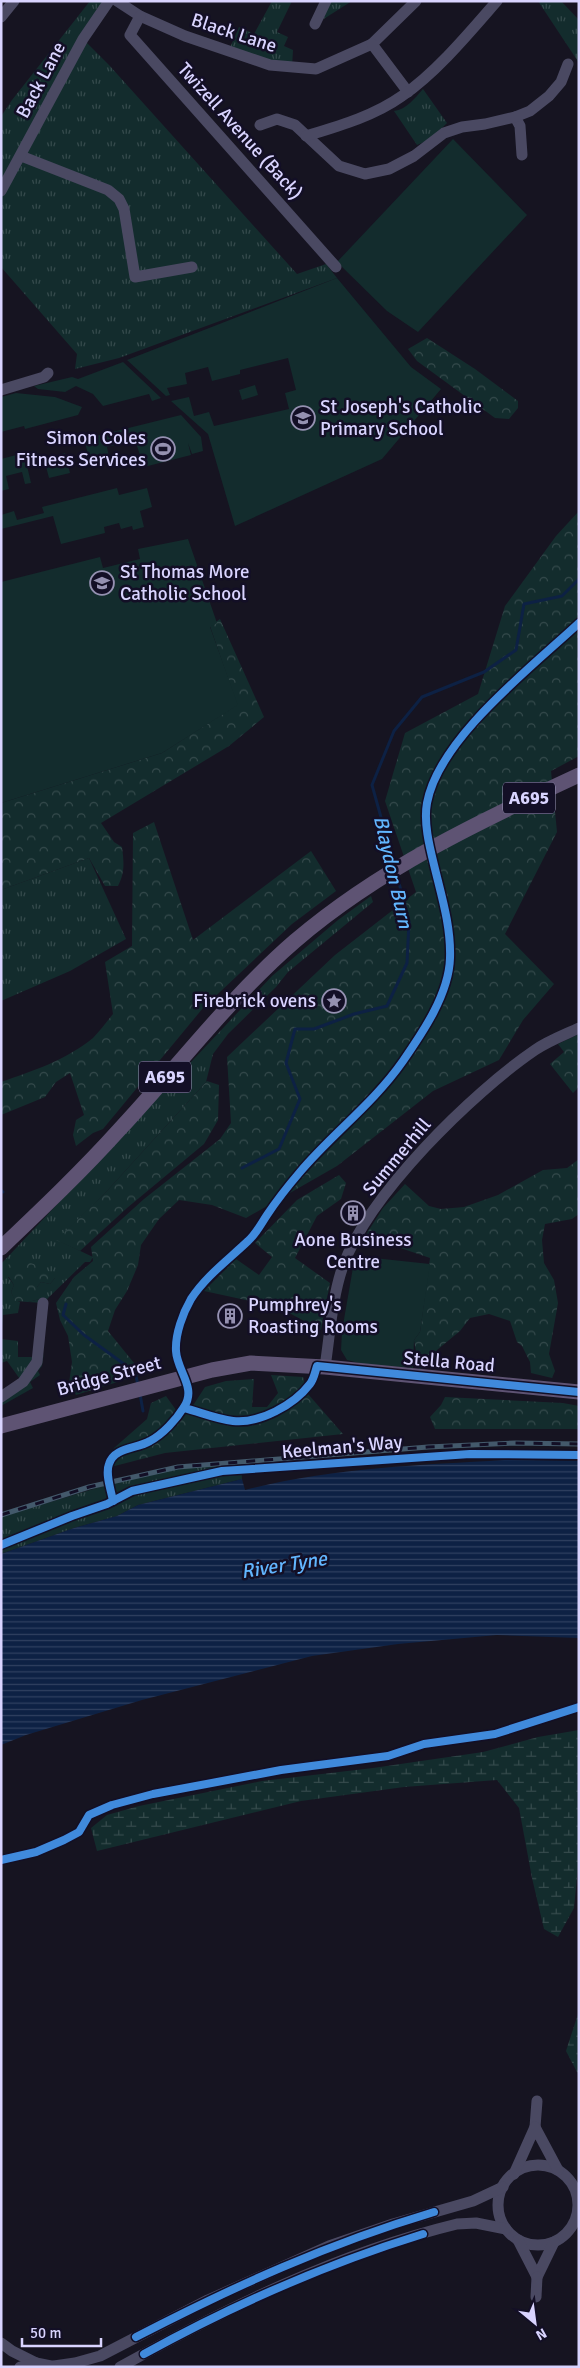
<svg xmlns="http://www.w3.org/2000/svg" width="580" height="2368" font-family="Signika,sans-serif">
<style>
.grass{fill:url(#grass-tufts)}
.forest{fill:url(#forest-crowns)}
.wetland{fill:url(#wetland-marsh)}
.green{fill:#132c2d}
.water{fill:url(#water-rules)}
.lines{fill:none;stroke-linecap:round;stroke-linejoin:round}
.stream{stroke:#0d2144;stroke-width:3}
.minor{stroke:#4a4962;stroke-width:11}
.major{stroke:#5e5373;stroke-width:15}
.rail-casing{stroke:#43596b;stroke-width:5}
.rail{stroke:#130f26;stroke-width:3;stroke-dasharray:9;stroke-linecap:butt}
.cycleway-casing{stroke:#130f26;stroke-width:11}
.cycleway{stroke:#408adc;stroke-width:8}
.labels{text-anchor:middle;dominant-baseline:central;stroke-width:5;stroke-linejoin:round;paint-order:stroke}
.shield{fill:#130f26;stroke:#9e99be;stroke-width:1}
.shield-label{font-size:18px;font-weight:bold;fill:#d9d4ff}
.street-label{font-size:19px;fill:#d9d4ff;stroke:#130f26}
.poi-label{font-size:19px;fill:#d9d4ff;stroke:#130f26;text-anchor:start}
.water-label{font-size:20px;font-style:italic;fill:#62b6ff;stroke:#130f26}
</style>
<defs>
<pattern id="grass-tufts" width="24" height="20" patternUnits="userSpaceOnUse" patternTransform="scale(1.25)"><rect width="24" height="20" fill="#132c2d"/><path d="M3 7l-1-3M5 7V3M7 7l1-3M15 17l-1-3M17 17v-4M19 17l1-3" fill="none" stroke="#354a4c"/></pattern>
<pattern id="forest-crowns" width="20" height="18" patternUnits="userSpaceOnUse" patternTransform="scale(1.25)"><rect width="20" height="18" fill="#132c2d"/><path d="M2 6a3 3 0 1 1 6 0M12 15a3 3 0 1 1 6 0" fill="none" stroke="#354a4c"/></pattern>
<pattern id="wetland-marsh" width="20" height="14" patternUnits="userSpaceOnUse" patternTransform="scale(1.25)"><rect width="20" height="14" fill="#132c2d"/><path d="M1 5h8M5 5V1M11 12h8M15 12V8" fill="none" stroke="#354a4c"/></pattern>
<pattern id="water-rules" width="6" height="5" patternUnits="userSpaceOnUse" patternTransform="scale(1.25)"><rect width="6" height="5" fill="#0d2144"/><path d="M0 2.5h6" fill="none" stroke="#304060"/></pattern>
</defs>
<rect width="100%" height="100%" fill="#161421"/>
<g class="grass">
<path d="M 90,1 L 109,1 L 83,39 L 109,65 L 297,274 L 326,264 L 337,278 L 119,358 L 75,369 L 77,354 L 1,267 L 1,131 L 2,115 L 12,100 Z"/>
<path d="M 272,1 L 292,1 L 277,32 L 288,37 L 284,46 L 293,50 L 292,67 L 229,50 L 239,27 L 254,34 Z"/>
<path d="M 326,1 L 352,1 L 322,20 Z"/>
<path d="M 538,1 L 561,1 L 579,20 L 579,63 Z"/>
<path d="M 423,89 L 447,123 L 431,139 L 417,145 L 394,111 C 407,109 414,99 423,89 Z"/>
<path d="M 89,858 L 126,939 L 70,971 L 1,1001 L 1,890 Z"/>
<path d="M 371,896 L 373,902 L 288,972 L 276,987 L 228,1034 L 213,1054 L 206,1082 L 106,1192 L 57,1240 L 93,1257 L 90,1262 L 85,1262 L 43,1303 L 28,1302 L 40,1299 L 37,1287 L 41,1282 L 50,1284 L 55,1278 L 8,1277 L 14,1285 L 11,1292 L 15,1300 L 20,1302 L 18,1313 L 3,1315 L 1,1338 L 1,1264 L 272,976 L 338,920 Z"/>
<path d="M 1,1339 L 18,1341 L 18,1357 L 39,1357 L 22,1382 L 7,1361 L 1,1363 Z"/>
<path d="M 241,1463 L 242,1479 L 138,1505 L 117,1516 L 74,1528 L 1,1554 L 1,1517 L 123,1480 L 178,1468 Z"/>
</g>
<g class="forest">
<path d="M 427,338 L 475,369 L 518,401 L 518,408 L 509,419 L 495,418 L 417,361 L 408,349 Z"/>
<path d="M 579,511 L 579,756 L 551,771 L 557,832 L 505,934 L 554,984 L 523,1020 L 499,1060 L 433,1091 L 337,1166 L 246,1218 L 212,1205 L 179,1200 L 159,1219 L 141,1245 L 138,1265 L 127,1291 L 115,1310 L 108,1331 L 143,1374 L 76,1395 L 69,1383 L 72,1362 L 68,1336 L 60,1320 L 56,1303 L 74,1277 L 93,1261 L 91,1247 L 144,1199 L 220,1139 L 231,1123 L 227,1057 L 335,955 L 416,892 L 385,801 L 405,733 L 478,694 L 505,606 L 556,536 Z"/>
<path d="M 220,619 L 264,717 L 229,746 L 101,823 L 114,842 L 122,847 C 124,862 125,873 118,886 L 105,886 L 89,858 L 1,890 L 1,803 L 162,753 L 237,705 L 210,626 Z"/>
<path d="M 154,822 L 193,940 L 311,851 L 336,891 L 292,924 L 203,1008 L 103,1129 L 93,1133 L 76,1146 L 73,1135 L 76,1120 L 84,1115 L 70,1073 L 56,1082 L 45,1097 L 1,1115 L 1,1082 C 33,1071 66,1060 93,1038 C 100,1031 107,1021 113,1014 L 105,962 L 132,946 L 133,833 Z"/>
<path d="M 579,1034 L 579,1087 L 573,1093 L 550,1064 L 564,1052 L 558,1044 Z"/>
<path d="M 207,1081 L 219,1085 L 218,1120 L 204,1144 L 127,1208 L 80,1251 L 56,1240 L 106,1192 Z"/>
<path d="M 579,1159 L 579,1214 L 572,1219 L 545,1224 L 542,1240 L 544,1263 L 554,1280 L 558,1303 L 549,1354 L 555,1371 L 552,1378 L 531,1373 L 530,1362 L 522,1346 L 517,1342 L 510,1321 L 489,1314 L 470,1318 L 460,1331 L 437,1350 L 433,1366 L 419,1369 L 414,1340 L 420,1332 L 430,1258 L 365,1236 L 383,1208 L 405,1184 L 429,1206 L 441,1209 L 464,1207 L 498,1195 L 543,1170 L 567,1168 Z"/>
<path d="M 339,1175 L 346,1183 L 341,1199 L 317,1216 L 295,1258 L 330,1283 L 321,1330 L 278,1307 L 204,1291 L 236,1259 L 259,1275 L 272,1257 L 255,1243 L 297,1200 Z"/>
<path d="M 13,1262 C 29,1261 45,1265 55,1278 L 50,1284 L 41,1282 L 37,1287 L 43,1291 L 40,1299 L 28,1302 L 15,1301 L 11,1292 L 14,1285 L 3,1268 Z"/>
<path d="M 271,1375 L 303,1377 L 308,1394 L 343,1434 L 165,1453 L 103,1469 L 114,1448 L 147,1419 L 151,1403 L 166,1396 L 181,1417 L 194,1404 L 205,1387 L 226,1381 L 254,1379 L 252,1407 L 267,1407 L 278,1393 Z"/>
<path d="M 445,1397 L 563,1403 L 579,1406 L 579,1429 L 435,1429 L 430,1417 L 441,1405 Z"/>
</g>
<g class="wetland">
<path d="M 579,1730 L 579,1857 L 574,1908 L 558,1937 L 544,1929 L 532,1878 L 519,1808 L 497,1780 L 404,1787 L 301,1801 L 97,1851 L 91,1828 L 107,1815 L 139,1806 L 262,1781 L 373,1768 L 483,1752 L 538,1737 Z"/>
<path d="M 579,2011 L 579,2074 L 578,2074 L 566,2051 Z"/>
</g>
<g class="green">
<path d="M 453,139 L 527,215 L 418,332 L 387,311 L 337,262 Z"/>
<path d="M 337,278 L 411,367 L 441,389 L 382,459 L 235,526 L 208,434 L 171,401 L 189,397 L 194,416 L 209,412 L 214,426 L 289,409 L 285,393 L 296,390 L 288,358 L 240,370 L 240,374 L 212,381 L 208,367 L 185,373 L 187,384 L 167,388 L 170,395 L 166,396 L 127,360 Z"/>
<path d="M 123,362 L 161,398 L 152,401 L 149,394 L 103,406 L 93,394 L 76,386 L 65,392 L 38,389 L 34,386 L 72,377 L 78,379 Z"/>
<path d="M 255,385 L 258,395 L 242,400 L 239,390 Z"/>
<path d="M 16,393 L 55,397 L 82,407 L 78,415 L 25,429 L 24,426 L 1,432 L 1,397 Z"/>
<path d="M 181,415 L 201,437 L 203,451 L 192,454 L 188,443 L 191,455 L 144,467 L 135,440 L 107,447 L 109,457 L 90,462 L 84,439 Z"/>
<path d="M 24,453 L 31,483 L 25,484 L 22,472 L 6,476 L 9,489 L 1,491 L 1,459 Z"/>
<path d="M 65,453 L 70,473 L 49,478 L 44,459 Z"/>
<path d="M 117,488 L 119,495 L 147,488 L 152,507 L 140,511 L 144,527 L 133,530 L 132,526 L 121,529 L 119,523 L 104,527 L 105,533 L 61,544 L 53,516 L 1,529 L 1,515 L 14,511 L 17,520 L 44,513 L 42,507 Z"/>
<path d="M 188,539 L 217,623 L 210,627 L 238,705 L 162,753 L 1,803 L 1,582 L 100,557 L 103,568 L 140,559 L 138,549 Z"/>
<path d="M 355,1256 L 430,1264 L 420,1332 L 414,1340 L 413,1368 L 363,1364 L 347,1360 L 341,1350 L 342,1331 Z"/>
<path d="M 44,1353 L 42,1366 L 38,1371 L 40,1375 L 30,1382 L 33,1388 L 1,1406 L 1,1402 L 41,1364 Z"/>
</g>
<path class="water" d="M 505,1460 L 579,1461 L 579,1638 L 497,1635 L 398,1644 L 312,1656 L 142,1700 L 26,1735 L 1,1745 L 1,1554 L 74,1528 L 117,1516 L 138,1505 L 242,1479 L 245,1490 C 329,1468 419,1465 505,1460 Z"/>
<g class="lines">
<g class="stream">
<path d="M 394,864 L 372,785 L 394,731 L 422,697 L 484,672 L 516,650 L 524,604 L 562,596 L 579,579"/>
<path d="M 242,1168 L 279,1149 L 300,1099 L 286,1063 L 295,1029 L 314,1029 L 354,1014 L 387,1006 L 407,963 L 409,922 L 397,875"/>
<path d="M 1,1190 L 3,1192"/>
<path d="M 66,1304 L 63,1315 L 84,1335 L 135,1372 L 138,1385"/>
<path d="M 140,1394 L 143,1411"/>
</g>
<g class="minor">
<path d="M 117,1 L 140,16 L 185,36 L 270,65 L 316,69 L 372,44 L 416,1"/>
<path d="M 140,16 L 130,35 L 336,267"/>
<path d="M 1,17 L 14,1"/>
<path d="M 315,24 L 326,1"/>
<path d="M 372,44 L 408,92"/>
<path d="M 515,117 L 520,126 L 522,155"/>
<path d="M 260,125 L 277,119 L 295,125 L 339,166 L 365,174 L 389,169 L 414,156 L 444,133 L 462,127 L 485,124 L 515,117 L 530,111 L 549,96 L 561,82 L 568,64"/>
<path d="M 306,136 C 339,126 374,116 402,96 C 436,73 470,32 497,1"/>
<path d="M 21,156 L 108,190 L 119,199 L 124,209 L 135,277 L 192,267"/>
<path d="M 1,191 L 83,39 L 109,1"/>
<path d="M 1,390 L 44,377 L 48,373"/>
<path d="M 325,1367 C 330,1334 332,1297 343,1266 C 369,1194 472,1093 535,1050 C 548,1041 564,1035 579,1028"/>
<path d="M 1,1397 L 23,1382 L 37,1362 L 43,1303"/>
<path d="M 535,2127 L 537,2101"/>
<circle cx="538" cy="2205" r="40"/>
<path d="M 514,2174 L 535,2127 L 558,2170"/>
<path d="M 518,2240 L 537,2277 L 554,2242"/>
<path d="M 536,2297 L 537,2277"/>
<path d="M 1,2343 L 12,2351 L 36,2363"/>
<path d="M 54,2366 L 75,2363 L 100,2356 L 208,2300 L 329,2246 L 393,2224 L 473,2201 L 503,2187"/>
<path d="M 20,2367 L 36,2363 L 56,2367"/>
<path d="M 120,2367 C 227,2308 338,2253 457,2224 L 476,2223 L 506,2229"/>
</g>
<g class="major">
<path d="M 1,1248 C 42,1209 82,1171 119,1130 C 178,1067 229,998 295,941 C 379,869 480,821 579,775"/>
<path d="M 1,1426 L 212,1370 L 251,1363 L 325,1367 L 579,1392"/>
</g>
<g class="rail-casing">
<path id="rail" d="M 1,1515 L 89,1487 L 178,1467 L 428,1447 L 515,1443 L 579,1444"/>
</g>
<use href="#rail" class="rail"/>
<g class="cycleway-casing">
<g id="cycleway">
<path d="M 184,1408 C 200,1412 216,1419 233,1421 C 259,1424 294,1405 310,1384 C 314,1379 315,1372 317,1366 L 579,1392"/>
<path d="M 113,1501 C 111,1490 105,1474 109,1464 C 114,1447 137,1449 150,1441 C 163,1434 176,1420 184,1407 C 197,1388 177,1371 176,1351 C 175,1334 183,1313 191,1299 C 206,1276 228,1260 248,1241 C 256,1234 261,1224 267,1215 C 277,1200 288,1186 300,1172 C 333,1133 373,1104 403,1061 C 423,1032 449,994 450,958 C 451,929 443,901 436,873 C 431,852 423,825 427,803 C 439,738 532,667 579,623"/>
<path d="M 1,1545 L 72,1516 L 107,1504 L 132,1491 L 222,1471 L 470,1454 L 579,1455"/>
<path d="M 1,1860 L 36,1852 L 64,1840 L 79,1832 L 89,1815 L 112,1805 L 153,1794 L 281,1770 L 388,1756 L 424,1744 L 495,1734 L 579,1707"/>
<path d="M 136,2337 C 235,2286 327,2244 434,2212"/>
<path d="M 144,2354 C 233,2305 326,2264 423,2234"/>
</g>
</g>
<use href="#cycleway" class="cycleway"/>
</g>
<defs>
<g id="school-ring" transform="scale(1.25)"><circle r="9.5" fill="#130f26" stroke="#9591b1" stroke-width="1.5"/><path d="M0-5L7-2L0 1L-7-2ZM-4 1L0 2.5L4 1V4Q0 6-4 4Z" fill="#9591b1"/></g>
<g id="stadium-ring" transform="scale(1.25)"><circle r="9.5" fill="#130f26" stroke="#9591b1" stroke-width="1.5"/><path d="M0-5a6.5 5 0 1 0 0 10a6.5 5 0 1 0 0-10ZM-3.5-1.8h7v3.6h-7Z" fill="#9591b1"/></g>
<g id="sight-ring" transform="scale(1.25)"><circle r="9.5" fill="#130f26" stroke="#9591b1" stroke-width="1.5"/><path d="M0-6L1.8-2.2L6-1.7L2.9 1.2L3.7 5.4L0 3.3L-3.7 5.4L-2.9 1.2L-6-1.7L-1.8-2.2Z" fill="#9591b1"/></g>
<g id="building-ring" transform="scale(1.25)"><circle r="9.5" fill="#130f26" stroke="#9591b1" stroke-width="1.5"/><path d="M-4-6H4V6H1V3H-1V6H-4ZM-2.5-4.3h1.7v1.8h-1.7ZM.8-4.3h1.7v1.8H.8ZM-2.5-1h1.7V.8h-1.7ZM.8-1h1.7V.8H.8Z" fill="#9591b1"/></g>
</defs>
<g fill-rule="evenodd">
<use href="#school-ring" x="303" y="418"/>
<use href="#stadium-ring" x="163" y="449"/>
<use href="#school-ring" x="102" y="583"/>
<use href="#sight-ring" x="334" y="1001"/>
<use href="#building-ring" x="353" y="1213"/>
<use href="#building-ring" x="230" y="1316"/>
</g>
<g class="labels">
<g class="shield">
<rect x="503" y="782.5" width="52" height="31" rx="4"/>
<rect x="139" y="1061.5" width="52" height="31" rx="4"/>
</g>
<g class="shield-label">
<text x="529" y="798">A695</text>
<text x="165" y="1077">A695</text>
</g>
<g class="street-label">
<text transform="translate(234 33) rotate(18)">Black Lane</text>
<text transform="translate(41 80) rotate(-62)">Back Lane</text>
<text transform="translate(240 131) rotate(48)">Twizell Avenue (Back)</text>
<text transform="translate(397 1157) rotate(-50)">Summerhill</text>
<text transform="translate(449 1362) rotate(5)">Stella Road</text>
<text transform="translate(109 1376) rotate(-15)">Bridge Street</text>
<text transform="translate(342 1447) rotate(-5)">Keelman's Way</text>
</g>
<g class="poi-label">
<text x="320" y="407">St Joseph's Catholic<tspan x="320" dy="22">Primary School</tspan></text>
<text x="146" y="438" text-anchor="end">Simon Coles<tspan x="146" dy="22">Fitness Services</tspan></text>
<text x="120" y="572">St Thomas More<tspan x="120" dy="22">Catholic School</tspan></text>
<text x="316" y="1001" text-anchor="end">Firebrick ovens</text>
<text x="353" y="1240" text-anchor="middle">Aone Business<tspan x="353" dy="22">Centre</tspan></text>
<text x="248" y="1305">Pumphrey's<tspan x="248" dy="22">Roasting Rooms</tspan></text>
</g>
<g class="water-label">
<text transform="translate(393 872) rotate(77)">Blaydon Burn</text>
<text transform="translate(284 1565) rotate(-9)">River Tyne</text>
</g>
</g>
<rect width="580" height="2368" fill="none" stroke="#d9d4ff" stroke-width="5"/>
<g transform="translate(535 2323) rotate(151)" stroke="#130f26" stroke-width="4" paint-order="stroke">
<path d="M0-4L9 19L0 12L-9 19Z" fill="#d9d4ff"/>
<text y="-8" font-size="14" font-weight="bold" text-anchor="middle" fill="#d9d4ff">N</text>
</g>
<path d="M22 2338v8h79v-8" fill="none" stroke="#d9d4ff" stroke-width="2.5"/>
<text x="30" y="2338" font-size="15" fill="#d9d4ff" stroke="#130f26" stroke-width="4" paint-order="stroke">50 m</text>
</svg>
